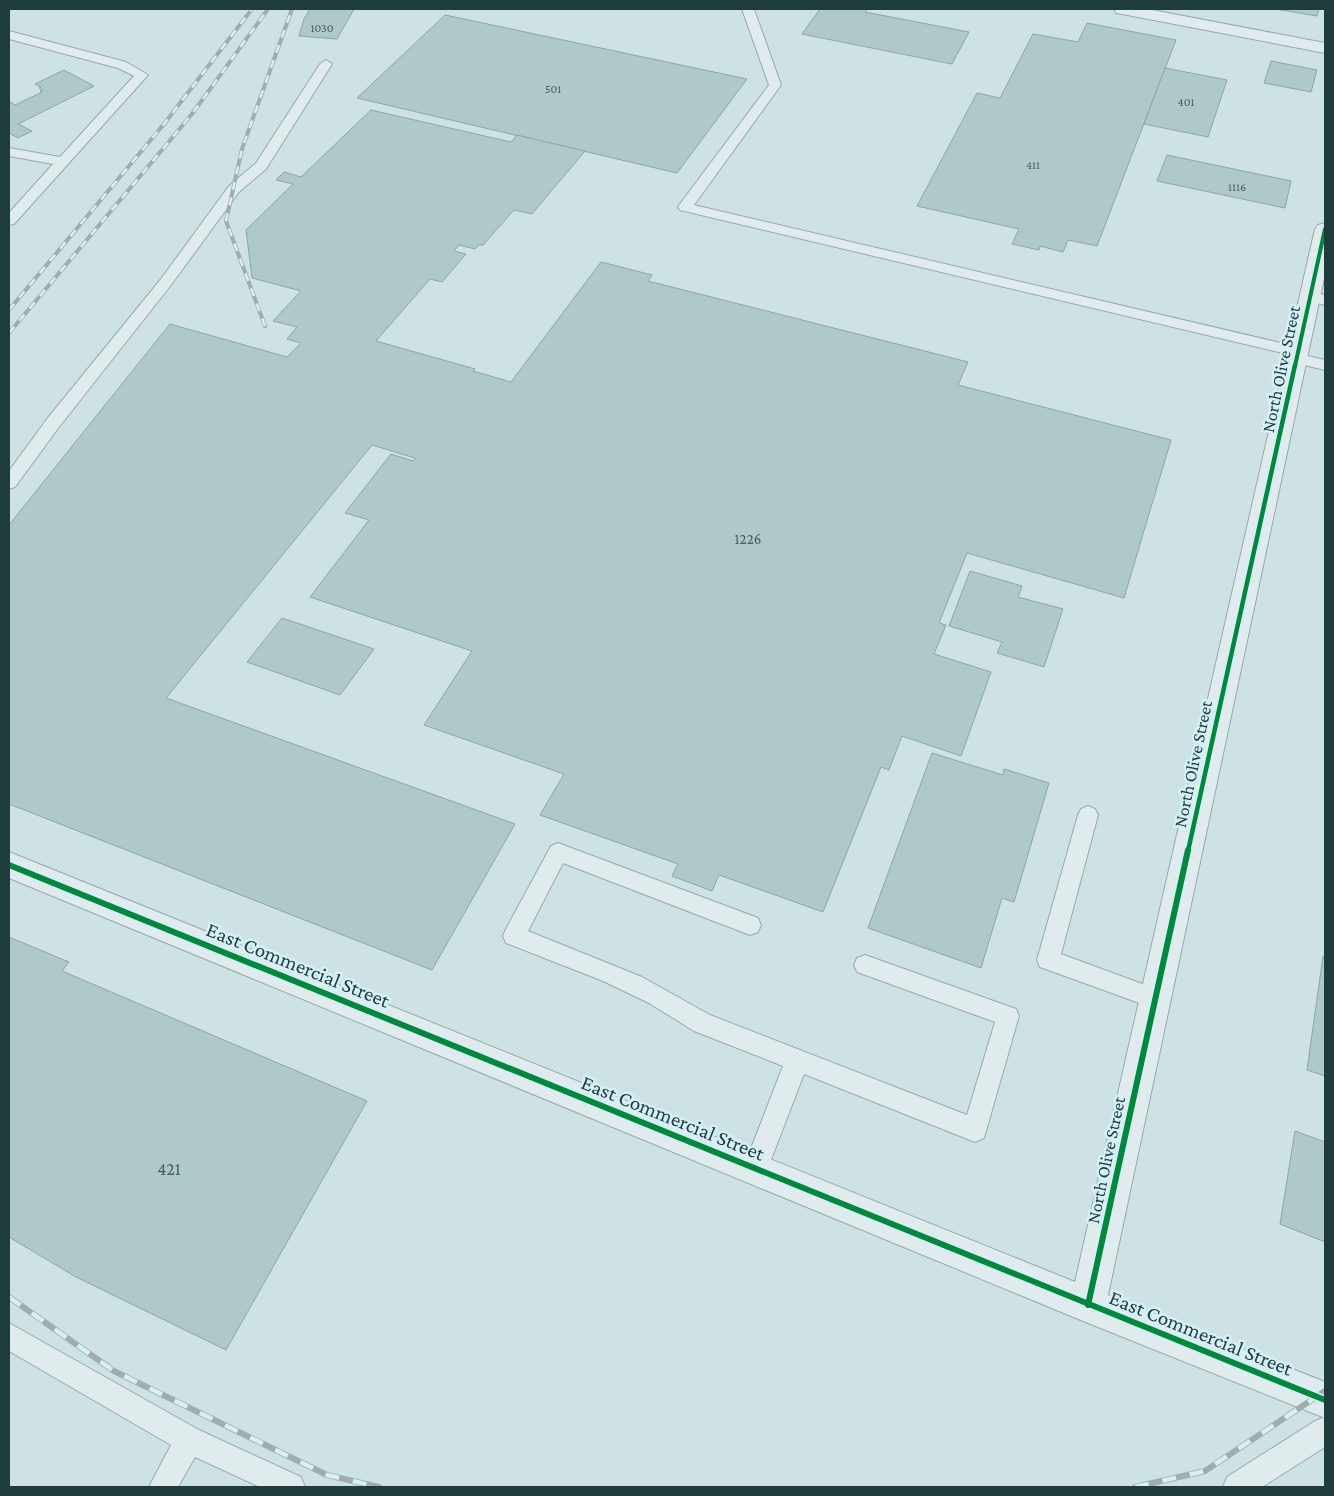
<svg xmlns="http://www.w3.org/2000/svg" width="1334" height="1496" font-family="'Crimson Pro',serif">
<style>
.building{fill:#afc9c9;stroke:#8da5a6}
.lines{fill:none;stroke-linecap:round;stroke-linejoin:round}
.service-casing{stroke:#97a9ac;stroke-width:2}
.minor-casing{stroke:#97a9ac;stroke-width:2}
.service{fill:#e0ebee;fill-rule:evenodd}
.minor{fill:#e0ebee;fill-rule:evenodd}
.rail-far1-casing{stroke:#a1acae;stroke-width:4}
.rail-casing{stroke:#a1acae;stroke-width:6}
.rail-far1{stroke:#d5f0f7;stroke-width:2.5;stroke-dasharray:8;stroke-linecap:butt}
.rail{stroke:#d5f0f7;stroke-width:4.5;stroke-dasharray:14;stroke-linecap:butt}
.cycleway-far2-casing{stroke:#d5f0f7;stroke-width:5.5}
.cycleway-far1-casing{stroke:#d5f0f7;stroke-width:8}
.cycleway-casing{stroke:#d5f0f7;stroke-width:9}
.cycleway-far2{stroke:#00873e;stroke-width:4}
.cycleway-far1{stroke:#00873e;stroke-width:4.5}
.cycleway{stroke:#00873e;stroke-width:6}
.labels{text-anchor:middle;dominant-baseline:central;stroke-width:5;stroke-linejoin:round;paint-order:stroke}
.far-number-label{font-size:12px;fill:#425f5f}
.number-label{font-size:15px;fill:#425f5f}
.street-label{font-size:18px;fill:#1e3c3c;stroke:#d5f0f7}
.near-number-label{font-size:18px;fill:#425f5f}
.near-street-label{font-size:21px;fill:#1e3c3c;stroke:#d5f0f7}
</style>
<rect width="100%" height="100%" fill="#cee2e6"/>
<g class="building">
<path d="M 310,9 L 354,9 L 337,39 L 299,36 L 304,19 Z"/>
<path d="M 820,9 L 868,9 L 865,12 L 969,32 L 952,64 L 802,34 Z"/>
<path d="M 1275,9 L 1319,9 L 1317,16 Z"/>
<path d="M 445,15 L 747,79 L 677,173 L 357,98 Z"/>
<path d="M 1087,23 L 1176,40 L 1097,246 L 1068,240 L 1063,252 L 1040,246 L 1039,250 L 1012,244 L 1019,229 L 917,206 L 977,93 L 1000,98 L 1033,34 L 1078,42 Z"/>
<path d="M 1271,61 L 1317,70 L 1311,92 L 1264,83 Z"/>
<path d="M 1165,68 L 1227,80 L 1208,137 L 1144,124 Z"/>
<path d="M 64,70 L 94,86 L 18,124 L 32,131 L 18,138 L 9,133 L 9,101 L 15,105 L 42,92 L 40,91 L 43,90 L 39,88 L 41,87 L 35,84 Z"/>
<path d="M 371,110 L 511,142 L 517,135 L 585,151 L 532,214 L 514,210 L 483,245 L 479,245 L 475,249 L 459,245 L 454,251 L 466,254 L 442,282 L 430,279 L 376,341 L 475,369 L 473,371 L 511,382 L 601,262 L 652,275 L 648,281 L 968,362 L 958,385 L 1171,440 L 1124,598 L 967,553 L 939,623 L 946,625 L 934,654 L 991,672 L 961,756 L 902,736 L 889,770 L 881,767 L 823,912 L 719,875 L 712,891 L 672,876 L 678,864 L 540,815 L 564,774 L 424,725 L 472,651 L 310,597 L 369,520 L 345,513 L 391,454 L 413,461 L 415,458 L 372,445 L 166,698 L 515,824 L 432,970 L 9,804 L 9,525 L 170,324 L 287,357 L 301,343 L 287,339 L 297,327 L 273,321 L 301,291 L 252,278 L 246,230 L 293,184 L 276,180 L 284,172 L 301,177 Z"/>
<path d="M 1167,155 L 1291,181 L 1285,208 L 1157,181 Z"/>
<path d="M 970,571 L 1022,586 L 1018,597 L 1063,609 L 1044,667 L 997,653 L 1002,642 L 949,626 Z"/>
<path d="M 282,618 L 374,649 L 340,695 L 247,662 Z"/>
<path d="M 932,753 L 1003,775 L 1004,769 L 1049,783 L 1014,902 L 1002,898 L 981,968 L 868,928 Z"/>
<path d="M 9,937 L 69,962 L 62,971 L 367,1101 L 226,1350 L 76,1277 L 9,1237 Z"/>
<path d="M 1323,956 L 1325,957 L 1325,1076 L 1307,1070 Z"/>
<path d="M 1295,1131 L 1325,1142 L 1325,1242 L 1280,1224 Z"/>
</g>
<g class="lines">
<g class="service-casing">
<g id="service">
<path d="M 742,9 L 754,9 L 781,85 L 694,205 L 1298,347 L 1304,348 L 1306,352 L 1304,355 L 1325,360 L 1325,370 L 1291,362 L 1289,358 L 1291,355 L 680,210 L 678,207 L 680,204 L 769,85 Z"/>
<path d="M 9,31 L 126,62 L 148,75 L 14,224 L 9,225 L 9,213 L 53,164 L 9,156 L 9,148 L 60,157 L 134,76 L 118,68 L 9,39 Z"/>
<path d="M 326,60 L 332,64 L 266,169 L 239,192 L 171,285 L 59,427 L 15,487 L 9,489 L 9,471 L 47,419 L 161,279 L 229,186 L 256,163 L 320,64 Z"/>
<path d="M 1310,292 L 1325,295 L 1325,305 L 1305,300 L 1302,297 L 1305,294 Z"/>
<path d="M 1088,806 L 1095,809 L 1098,815 L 1061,954 L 1164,992 L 1167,999 L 1164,1006 L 1156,1009 L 1040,967 L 1037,960 L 1078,815 L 1081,809 Z"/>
<path d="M 558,843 L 758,918 L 761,925 L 758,932 L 750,935 L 563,863 L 528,931 L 642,977 L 710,1015 L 967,1115 L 995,1022 L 857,972 L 854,965 L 857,958 L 865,955 L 1016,1009 L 1019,1016 L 984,1138 L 975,1142 L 804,1074 L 764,1178 L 755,1181 L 746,1178 L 743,1169 L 783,1066 L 694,1031 L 649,1003 L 603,981 L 506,943 L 503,936 L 506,929 L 551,846 Z"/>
<path d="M 9,1323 L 199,1430 L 301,1477 L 305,1487 L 260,1487 L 195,1457 L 178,1487 L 149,1487 L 171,1445 L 9,1351 Z"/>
<path d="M 1325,1417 L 1325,1447 L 1262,1487 L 1223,1487 L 1227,1477 L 1315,1421 Z"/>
</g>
</g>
<g class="minor-casing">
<g id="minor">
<path d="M 1114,9 L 1147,9 L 1325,43 L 1325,53 L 1122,14 L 1116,13 Z"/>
<path d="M 1325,223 L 1325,274 L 1108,1295 L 1325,1382 L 1325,1418 L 1088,1323 L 9,878 L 9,852 L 1075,1282 L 1315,229 L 1318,225 Z"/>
</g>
</g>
<use href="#service" class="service"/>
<use href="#minor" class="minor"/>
<g class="rail-far1-casing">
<g id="rail-far1">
<path d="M 9,310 L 164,124 L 252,9"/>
<path d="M 265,326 L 226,221 L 242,149 L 292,9"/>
<path d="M 9,333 L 192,114 L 268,9"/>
</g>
</g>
<g class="rail-casing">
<g id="rail">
<path d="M 9,1297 L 114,1371 L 327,1475 L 379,1487"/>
<path d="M 1135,1487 L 1205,1471 L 1325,1391"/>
</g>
</g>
<use href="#rail-far1" class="rail-far1"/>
<use href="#rail" class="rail"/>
<g class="cycleway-far2-casing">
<path id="cycleway-far2" d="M 1295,366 L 1325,229"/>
</g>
<g class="cycleway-far1-casing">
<path id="cycleway-far1" d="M 1188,851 L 1295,365"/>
</g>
<g class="cycleway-casing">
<g id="cycleway">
<path d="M 9,865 L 1325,1400"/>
<path d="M 1088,1305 L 1188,850"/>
</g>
</g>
<use href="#cycleway-far2" class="cycleway-far2"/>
<use href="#cycleway-far1" class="cycleway-far1"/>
<use href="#cycleway" class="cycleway"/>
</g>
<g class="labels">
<g class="far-number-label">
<text x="322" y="28">1030</text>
<text x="553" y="89">501</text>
<text x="1186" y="102">401</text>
<text x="1033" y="165">411</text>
<text x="1237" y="187">1116</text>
</g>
<g class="number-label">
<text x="748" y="539">1226</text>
</g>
<g class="street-label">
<text transform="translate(1281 369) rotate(-78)">North Olive Street</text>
<text transform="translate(1193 764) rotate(-78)">North Olive Street</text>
<text transform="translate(1106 1160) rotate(-78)">North Olive Street</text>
</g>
<g class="near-number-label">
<text x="169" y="1169">421</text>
</g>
<g class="near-street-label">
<text transform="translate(298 965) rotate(22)">East Commercial Street</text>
<text transform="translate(673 1118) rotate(22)">East Commercial Street</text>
<text transform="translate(1201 1333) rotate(22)">East Commercial Street</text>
</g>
</g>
<rect width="1334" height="1496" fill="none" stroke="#1e3c3c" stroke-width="20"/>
</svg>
